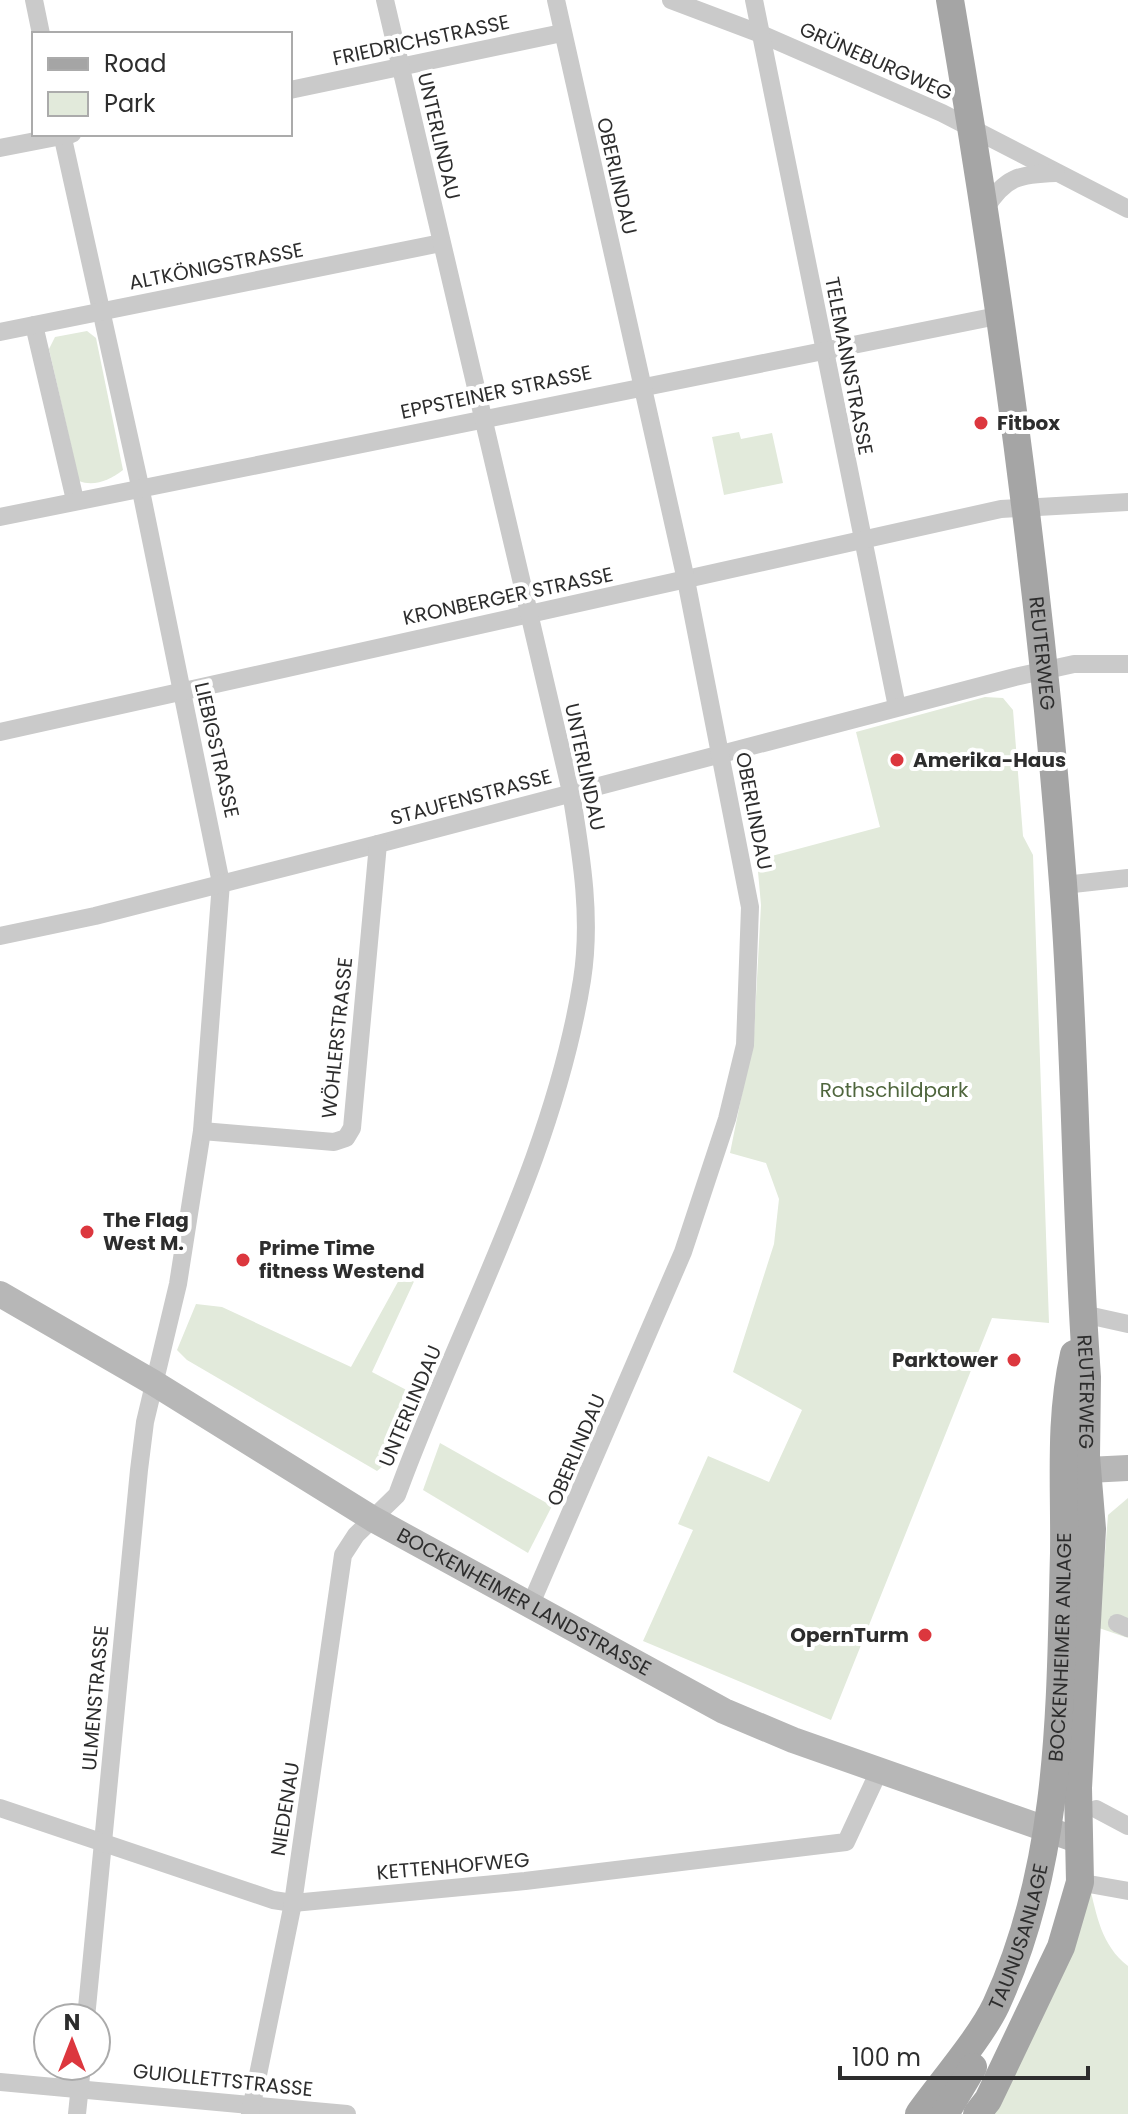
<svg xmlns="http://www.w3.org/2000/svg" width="1128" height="2114" font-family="Poppins,sans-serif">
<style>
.green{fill:#e2eadb}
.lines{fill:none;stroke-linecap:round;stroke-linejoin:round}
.street{stroke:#cacaca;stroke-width:18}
.secondary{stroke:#b7b7b7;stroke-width:26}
.primary{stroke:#a5a5a5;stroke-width:28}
.poi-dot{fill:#dc373e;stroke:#fff;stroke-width:3}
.labels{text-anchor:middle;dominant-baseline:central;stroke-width:8;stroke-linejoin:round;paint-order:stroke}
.street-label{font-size:20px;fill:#2d2d2d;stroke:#fff}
.poi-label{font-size:20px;font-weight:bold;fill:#2d2d2d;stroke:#fff;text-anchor:start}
.park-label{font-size:20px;fill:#4f663d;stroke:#fff}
</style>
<rect width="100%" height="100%" fill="#fff"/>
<g class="green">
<path d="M 87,331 L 96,338 L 123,470 C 110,480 94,487 79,481 L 49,349 L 55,337 Z"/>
<path d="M 739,432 L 741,439 L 772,433 L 783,483 L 724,495 L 712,437 Z"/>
<path d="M 985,697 L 1003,698 L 1013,710 L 1023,836 L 1033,855 L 1049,1323 L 992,1318 L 831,1720 L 643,1641 L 693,1530 L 678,1524 L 708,1456 L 769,1482 L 802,1410 L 733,1372 L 774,1244 L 779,1199 L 766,1163 L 730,1153 L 754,1034 L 761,905 L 754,827 L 759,826 L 768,857 L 880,827 L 856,732 Z"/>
<path d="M 405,1269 L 417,1275 L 372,1372 L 418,1396 L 388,1462 L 377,1471 L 187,1360 L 177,1350 L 196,1304 L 222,1307 L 351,1367 Z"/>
<path d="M 440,1443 L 552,1506 L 528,1553 L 423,1490 Z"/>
<path d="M 1128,1498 L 1128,1638 L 1099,1628 L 1108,1515 Z"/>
<path d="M 1089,1884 C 1097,1916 1101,1945 1128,1966 L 1128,2114 L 977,2114 Z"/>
</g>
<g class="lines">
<g class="street">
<path d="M 34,0 L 41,34"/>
<path d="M 671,0 L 761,34 L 942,113 L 1128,209"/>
<path d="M 754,0 L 897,707"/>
<path d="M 290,90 L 562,33"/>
<path d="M 62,134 L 140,486 L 221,883 L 202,1131 L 178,1284 L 145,1422 L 139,1470 L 86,2018"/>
<path d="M 0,148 L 72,134"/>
<path d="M 985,209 C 1005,177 1019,174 1056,173"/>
<path d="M 34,325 L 75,500"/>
<path d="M 0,332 L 441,243"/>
<path d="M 0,517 L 1002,315"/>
<path d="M 0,732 L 1001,509 L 1128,502"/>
<path d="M 1064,885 L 1128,878"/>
<path d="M 0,936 L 95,916 L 378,844 L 1015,677 L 1074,664 L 1128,664"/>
<path d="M 202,1131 L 334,1142 L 346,1138 L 352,1128 L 378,844"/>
<path d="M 1083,1314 L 1128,1324"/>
<path d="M 530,1606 L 683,1252 L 727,1119 L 745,1045 L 750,907 L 686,580 L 556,0"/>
<path d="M 1117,1623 L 1128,1628"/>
<path d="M 0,1808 L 273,1900 L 293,1903 L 525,1881 L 846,1842 L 879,1771"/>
<path d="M 1096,1809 L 1128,1826"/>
<path d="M 1089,1884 L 1128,1891"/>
<path d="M 0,2082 L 347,2114"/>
<path d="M 77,2114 L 82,2066"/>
<path d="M 250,2114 L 293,1903 L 343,1555 L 356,1535 L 397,1495 C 459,1324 553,1161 582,980 C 592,917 581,854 571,792 L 385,0"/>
</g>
<g class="secondary">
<path id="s1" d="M 0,1294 L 154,1383 L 373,1519 L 724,1711 L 793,1740 L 1080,1841"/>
<path d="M 1073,1485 L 1088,1470 L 1128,1468"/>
</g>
<g class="primary">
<path id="s2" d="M 950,0 C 1000,293 1041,586 1063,883 C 1076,1047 1075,1212 1087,1377 L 1086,1456 L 1092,1529 L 1078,1788 L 1080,1882 L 1061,1947 L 988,2100 L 977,2114"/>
<path id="s3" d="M 919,2114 C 941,2083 981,2037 996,2005 C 1062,1862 1060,1707 1064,1553 C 1065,1485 1059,1420 1074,1354"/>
<path d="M 945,2114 L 973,2067"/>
</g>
</g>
<g class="poi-dot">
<circle cx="981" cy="423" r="8"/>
<circle cx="897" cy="760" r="8"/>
<circle cx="87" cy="1232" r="8"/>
<circle cx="243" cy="1260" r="8"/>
<circle cx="1014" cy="1360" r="8"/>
<circle cx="925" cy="1635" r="8"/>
</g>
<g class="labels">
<g class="street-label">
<text transform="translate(421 40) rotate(-12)">FRIEDRICHSTRASSE</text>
<text transform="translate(876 61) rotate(24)">GRÜNEBURGWEG</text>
<text transform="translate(439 136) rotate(77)">UNTERLINDAU</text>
<text transform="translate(617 176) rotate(77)">OBERLINDAU</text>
<text transform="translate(216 266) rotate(-11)">ALTKÖNIGSTRASSE</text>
<text transform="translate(849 366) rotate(79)">TELEMANNSTRASSE</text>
<text transform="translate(496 392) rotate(-12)">EPPSTEINER STRASSE</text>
<text transform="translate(508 596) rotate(-12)">KRONBERGER STRASSE</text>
<text stroke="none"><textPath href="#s2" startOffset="660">REUTERWEG</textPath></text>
<text transform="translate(217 750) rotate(77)">LIEBIGSTRASSE</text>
<text transform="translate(585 767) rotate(78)">UNTERLINDAU</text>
<text transform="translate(471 797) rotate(-15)">STAUFENSTRASSE</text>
<text transform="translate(754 811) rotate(79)">OBERLINDAU</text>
<text transform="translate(337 1038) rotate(-84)">WÖHLERSTRASSE</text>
<text stroke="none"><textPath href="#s2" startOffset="1400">REUTERWEG</textPath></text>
<text transform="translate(410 1406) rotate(-67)">UNTERLINDAU</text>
<text transform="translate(576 1450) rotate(-67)">OBERLINDAU</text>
<text stroke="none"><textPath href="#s1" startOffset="608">BOCKENHEIMER LANDSTRASSE</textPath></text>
<text stroke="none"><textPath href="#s3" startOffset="500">BOCKENHEIMER ANLAGE</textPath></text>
<text transform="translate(95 1698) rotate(-85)">ULMENSTRASSE</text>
<text transform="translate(285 1809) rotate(-81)">NIEDENAU</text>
<text transform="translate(453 1866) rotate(-5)">KETTENHOFWEG</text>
<text stroke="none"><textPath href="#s3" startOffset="206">TAUNUSANLAGE</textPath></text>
<text transform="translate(223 2080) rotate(6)">GUIOLLETTSTRASSE</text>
</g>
<g class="poi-label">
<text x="997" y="423">Fitbox</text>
<text x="913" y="760">Amerika-Haus</text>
<text x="103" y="1220">The Flag<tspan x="103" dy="23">West M.</tspan></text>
<text x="259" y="1248">Prime Time<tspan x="259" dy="23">fitness Westend</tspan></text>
<text x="998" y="1360" text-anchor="end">Parktower</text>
<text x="909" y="1635" text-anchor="end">OpernTurm</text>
</g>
<g class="park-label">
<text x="894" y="1090">Rothschildpark</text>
</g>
</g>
<rect x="32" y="32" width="260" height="104" fill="#ffffff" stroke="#ababab" stroke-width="2"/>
<rect x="48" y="58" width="40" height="12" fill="#a5a5a5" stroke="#ababab" stroke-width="2"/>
<text x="104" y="72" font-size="24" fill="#2d2d2d">Road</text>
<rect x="48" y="92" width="40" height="24" fill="#e2eadb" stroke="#ababab" stroke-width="2"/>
<text x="104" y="112" font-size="24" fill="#2d2d2d">Park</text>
<g transform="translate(72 2042)"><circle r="38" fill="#ffffff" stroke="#ababab" stroke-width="2"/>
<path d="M0-6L14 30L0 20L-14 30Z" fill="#dc373e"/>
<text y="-12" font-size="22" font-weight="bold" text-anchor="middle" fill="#2d2d2d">N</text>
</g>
<path d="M840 2066v12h248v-12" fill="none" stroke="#2d2d2d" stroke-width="4"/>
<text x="852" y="2066" font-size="24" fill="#2d2d2d" stroke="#ffffff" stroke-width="6" paint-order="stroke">100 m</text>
</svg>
